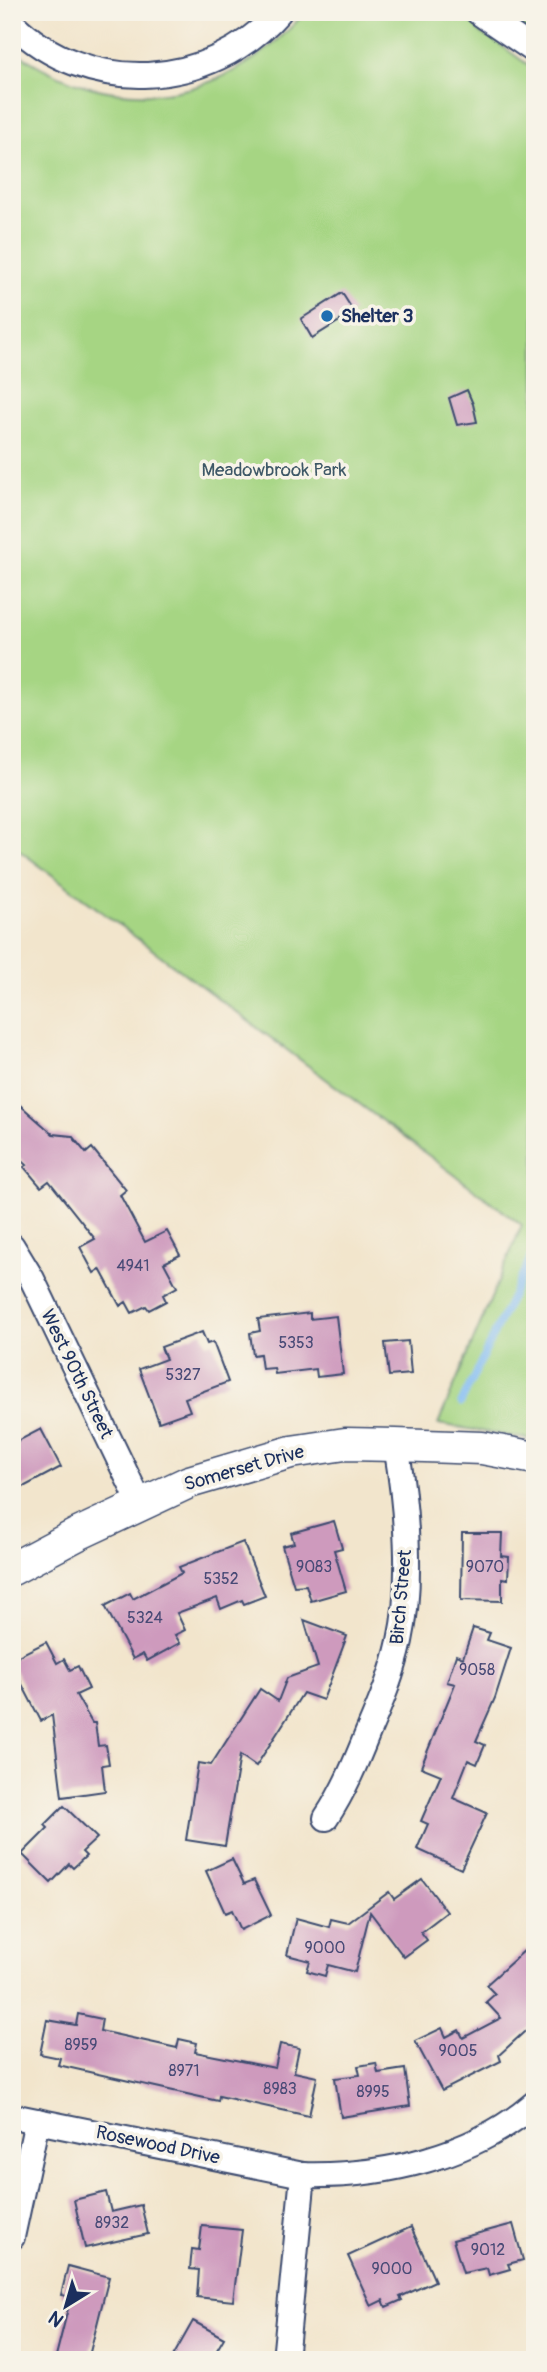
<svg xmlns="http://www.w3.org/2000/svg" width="547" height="2372" font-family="Pangolin,sans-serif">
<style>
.green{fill:#a6d583;stroke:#608270;stroke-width:2}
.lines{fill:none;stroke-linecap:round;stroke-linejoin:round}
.stream{stroke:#81bcf3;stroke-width:7}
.building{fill:#ce9abd}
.minor-casing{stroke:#3b4a6e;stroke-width:28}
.tertiary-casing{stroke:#3b4a6e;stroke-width:35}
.minor{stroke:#fff;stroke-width:24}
.tertiary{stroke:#fff;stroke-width:32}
.poi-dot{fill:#1f6fb2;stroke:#f7f3e8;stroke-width:2.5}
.labels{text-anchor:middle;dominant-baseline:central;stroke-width:7;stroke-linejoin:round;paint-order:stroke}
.number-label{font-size:16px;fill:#484a76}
.poi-label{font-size:19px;font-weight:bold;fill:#1b2f5e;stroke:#f7f3e8;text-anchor:start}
.park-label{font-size:19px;fill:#3e5867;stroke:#f7f3e8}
.street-label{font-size:19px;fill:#1b2f5e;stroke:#f7f3e8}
</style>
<rect width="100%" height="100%" fill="#f7f3e8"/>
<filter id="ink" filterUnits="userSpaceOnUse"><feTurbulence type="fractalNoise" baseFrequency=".0143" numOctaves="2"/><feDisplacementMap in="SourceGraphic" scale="14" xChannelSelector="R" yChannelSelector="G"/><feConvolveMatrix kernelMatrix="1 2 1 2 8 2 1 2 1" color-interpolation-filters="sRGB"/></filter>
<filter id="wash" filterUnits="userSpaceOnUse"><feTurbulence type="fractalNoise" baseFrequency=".00686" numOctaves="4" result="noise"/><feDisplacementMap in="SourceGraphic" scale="28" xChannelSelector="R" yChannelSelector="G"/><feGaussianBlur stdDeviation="1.57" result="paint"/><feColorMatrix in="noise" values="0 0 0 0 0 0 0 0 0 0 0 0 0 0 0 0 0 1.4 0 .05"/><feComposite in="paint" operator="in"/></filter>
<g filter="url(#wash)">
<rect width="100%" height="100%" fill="#f2e5cc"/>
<g class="green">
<path d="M 305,12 L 462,12 L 475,20 L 478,31 L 498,43 L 535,70 L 535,1440 L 438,1424 L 522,1225 L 12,845 L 12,49 C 113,121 225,106 305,12 Z"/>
<path d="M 495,12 L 535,12 L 535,38 Z"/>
</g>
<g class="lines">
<path class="stream" d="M 461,1403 L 535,1248"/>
</g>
<g id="blocks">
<g class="building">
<path d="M 342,293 L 354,312 L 312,338 L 301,319 Z"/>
<path d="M 467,390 L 473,404 L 477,422 L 457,425 L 449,398 Z"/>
<path d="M 12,1098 L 53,1134 L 72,1136 L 86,1153 L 92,1148 L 126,1190 L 120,1195 L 145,1242 L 167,1231 L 180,1255 L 164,1263 L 177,1287 L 163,1295 L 166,1301 L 149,1310 L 146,1306 L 132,1313 L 126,1302 L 120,1306 L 100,1269 L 94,1273 L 80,1247 L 95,1239 L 49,1181 L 41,1187 L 24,1167 L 27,1165 L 12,1151 Z"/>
<path d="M 310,1313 L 310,1319 L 336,1316 L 343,1374 L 317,1377 L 316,1369 L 275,1374 L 274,1368 L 262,1369 L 260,1354 L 253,1355 L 250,1333 L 260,1331 L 258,1319 Z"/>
<path d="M 202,1332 L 207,1344 L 213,1342 L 228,1382 L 185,1398 L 190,1411 L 159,1422 L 139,1369 L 166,1359 L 161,1347 Z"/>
<path d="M 408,1341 L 411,1374 L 389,1376 L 385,1343 Z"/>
<path d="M 41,1429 L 61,1467 L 12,1493 L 12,1444 Z"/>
<path d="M 334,1521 L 342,1548 L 334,1550 L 346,1591 L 311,1601 L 306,1585 L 294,1586 L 282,1546 L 294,1543 L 291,1533 Z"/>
<path d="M 462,1533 L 502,1533 L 501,1556 L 509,1557 L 508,1579 L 502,1578 L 502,1601 L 461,1600 Z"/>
<path d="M 243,1542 L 265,1596 L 244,1604 L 242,1600 L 221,1609 L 217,1598 L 177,1613 L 185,1630 L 175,1635 L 180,1643 L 147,1661 L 143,1654 L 133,1659 L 105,1606 L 130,1593 L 133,1599 L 182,1573 L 179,1567 Z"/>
<path d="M 304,1620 L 347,1636 L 323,1700 L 303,1693 L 256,1766 L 240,1755 L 225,1846 L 186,1840 L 198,1763 L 211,1765 L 260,1689 L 278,1701 L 287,1678 L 318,1667 Z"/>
<path d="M 473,1628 L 490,1633 L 487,1640 L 511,1648 L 495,1698 L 476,1741 L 485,1745 L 477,1764 L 468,1760 L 453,1798 L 487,1813 L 461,1869 L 417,1849 L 428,1824 L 421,1821 L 441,1775 L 421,1767 L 455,1684 L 447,1682 L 456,1655 L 463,1658 Z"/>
<path d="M 46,1642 L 57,1663 L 64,1659 L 70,1670 L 78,1666 L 89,1689 L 76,1695 L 92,1723 L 95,1723 L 98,1746 L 106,1745 L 109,1764 L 102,1765 L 105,1791 L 62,1797 L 52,1715 L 41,1721 L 12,1665 L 12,1659 Z"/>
<path d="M 64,1806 L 97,1838 L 82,1852 L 86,1856 L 73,1868 L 69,1864 L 51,1883 L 22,1854 L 48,1828 L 45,1825 Z"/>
<path d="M 232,1859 L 244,1884 L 254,1880 L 271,1915 L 241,1930 L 232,1910 L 225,1913 L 206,1871 Z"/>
<path d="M 422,1879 L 447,1912 L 421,1932 L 427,1940 L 404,1957 L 370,1912 L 355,1972 L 328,1965 L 325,1976 L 307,1971 L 310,1961 L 287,1955 L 296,1918 L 329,1927 L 331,1919 L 348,1923 L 389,1892 L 394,1899 Z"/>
<path d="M 525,1950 L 535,1961 L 535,2022 L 499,2055 L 501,2061 L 442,2091 L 415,2041 L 442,2028 L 446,2037 L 459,2030 L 463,2038 L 501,2018 L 486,2002 L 495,1994 L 486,1985 Z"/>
<path d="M 78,2014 L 102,2019 L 100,2031 L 177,2048 L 179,2039 L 197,2043 L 195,2052 L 275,2068 L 280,2044 L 299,2048 L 294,2072 L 317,2077 L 309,2116 L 219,2096 L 218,2101 L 58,2065 L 60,2058 L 40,2054 L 47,2020 L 76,2025 Z"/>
<path d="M 376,2063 L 378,2073 L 405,2069 L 410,2106 L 341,2117 L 335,2078 L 360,2075 L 358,2066 Z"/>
<path d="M 106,2192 L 111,2212 L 141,2205 L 148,2234 L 85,2248 L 74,2200 Z"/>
<path d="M 513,2224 L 523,2260 L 508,2264 L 510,2269 L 489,2275 L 487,2268 L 463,2273 L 453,2240 Z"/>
<path d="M 202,2226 L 242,2230 L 233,2301 L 197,2297 L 199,2270 L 190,2269 L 192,2249 L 199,2250 Z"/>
<path d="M 411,2227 L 435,2281 L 400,2297 L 402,2300 L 386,2307 L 383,2300 L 371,2306 L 348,2256 Z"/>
<path d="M 68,2266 L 109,2277 L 88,2360 L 55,2360 L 71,2297 L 61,2295 Z"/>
<path d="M 193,2321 L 224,2338 L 211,2360 L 171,2360 Z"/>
</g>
</g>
</g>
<g filter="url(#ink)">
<use href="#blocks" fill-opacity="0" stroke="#3b4a6e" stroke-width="2"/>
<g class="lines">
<g class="minor-casing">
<g id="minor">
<path d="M 478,12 L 535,51"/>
<path d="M 12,23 C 88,97 209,91 279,12"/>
<path d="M 12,1246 L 32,1279 L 140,1503"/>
<path d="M 326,1818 C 344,1791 356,1762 368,1732 C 381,1702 393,1673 400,1641 C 413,1582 406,1504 396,1445"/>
<path d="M 12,2116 L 303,2175 C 383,2177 473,2157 535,2103"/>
<path d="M 12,2237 L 37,2121"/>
<path d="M 285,2360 L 303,2175"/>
</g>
</g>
<g class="tertiary-casing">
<path id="tertiary" d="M 12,1569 L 78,1534 L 189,1482 L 291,1452 L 345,1444 L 396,1445 L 482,1448 L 535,1458"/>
</g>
<use href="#minor" class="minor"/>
<use href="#tertiary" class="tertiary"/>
</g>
</g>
<circle class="poi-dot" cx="327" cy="316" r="7"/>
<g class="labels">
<g class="number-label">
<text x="133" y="1266">4941</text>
<text x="296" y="1343">5353</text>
<text x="183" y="1375">5327</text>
<text x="314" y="1567">9083</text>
<text x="485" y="1567">9070</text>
<text x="221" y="1579">5352</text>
<text x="145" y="1618">5324</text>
<text x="477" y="1670">9058</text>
<text x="325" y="1948">9000</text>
<text x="81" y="2045">8959</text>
<text x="458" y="2051">9005</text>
<text x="184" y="2071">8971</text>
<text x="280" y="2089">8983</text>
<text x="373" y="2092">8995</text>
<text x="112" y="2223">8932</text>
<text x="488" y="2250">9012</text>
<text x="392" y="2269">9000</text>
</g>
<g class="poi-label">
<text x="341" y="316">Shelter 3</text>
</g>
<g class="park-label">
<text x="274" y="470">Meadowbrook Park</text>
</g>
<g class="street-label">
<text transform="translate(77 1374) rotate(64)">West 90th Street</text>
<text transform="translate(244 1468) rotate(-16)">Somerset Drive</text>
<text transform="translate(401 1597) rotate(-85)">Birch Street</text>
<text transform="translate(158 2145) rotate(12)">Rosewood Drive</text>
</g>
</g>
<rect width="547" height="2372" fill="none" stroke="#f7f3e8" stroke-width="42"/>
<g transform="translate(66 2306) rotate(217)" stroke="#f7f3e8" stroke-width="5" paint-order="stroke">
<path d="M0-5L12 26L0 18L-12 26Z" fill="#1b2f5e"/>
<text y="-10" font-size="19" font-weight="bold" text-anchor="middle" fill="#1b2f5e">N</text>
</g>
</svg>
